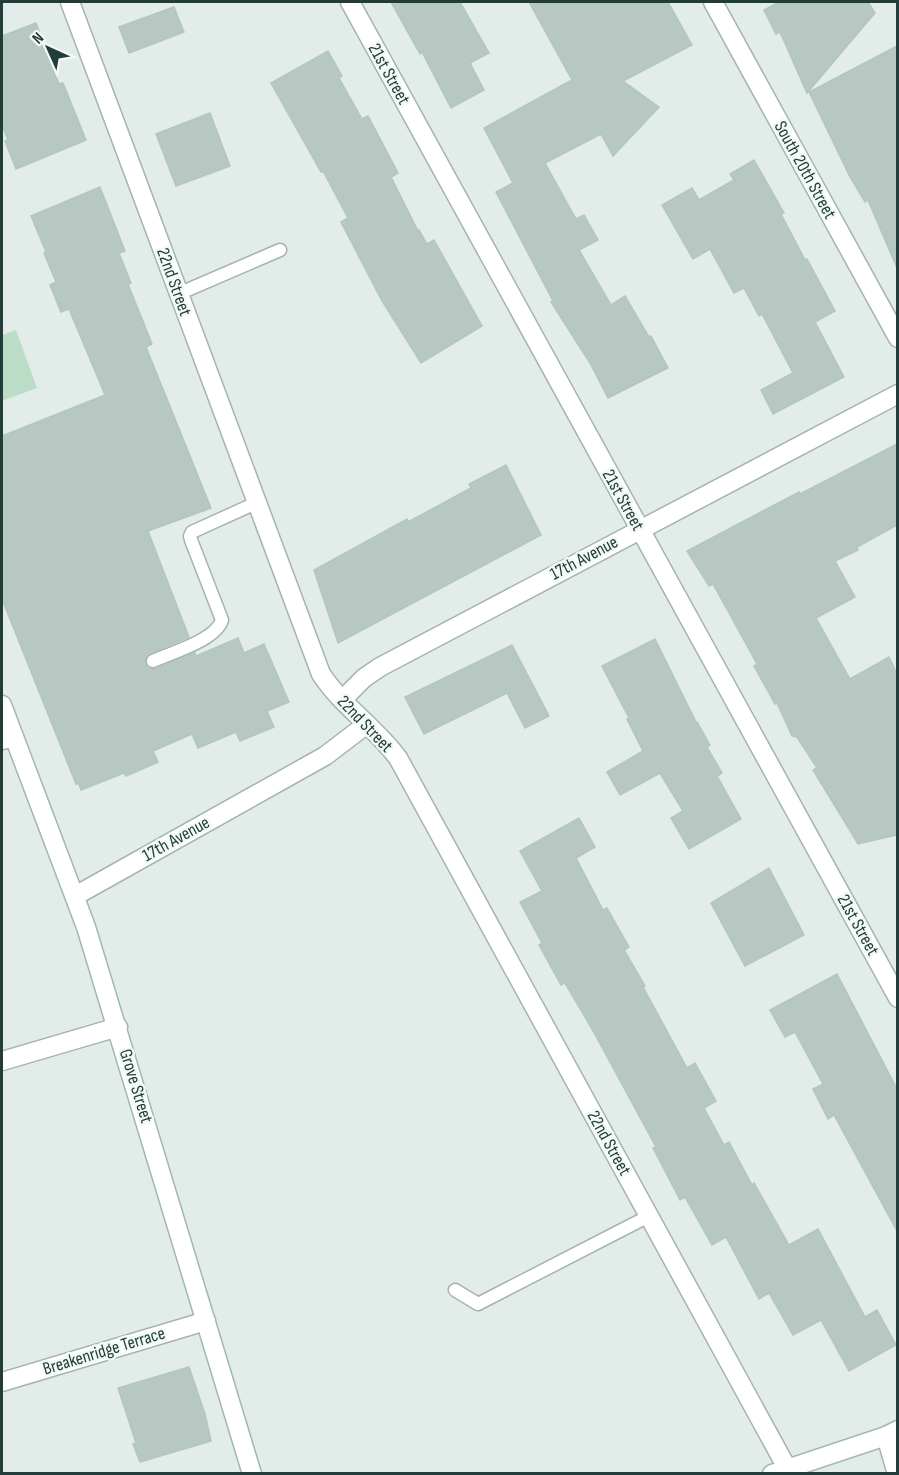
<svg xmlns="http://www.w3.org/2000/svg" width="899" height="1475" font-family="'Sofia Sans Condensed',sans-serif">
<style>
.green{fill:#bbddc8}
.building{fill:#b7c7c2;stroke:#b4c6c1;stroke-width:1.5}
.lines{fill:none;stroke-linecap:round;stroke-linejoin:round}
.service-casing{stroke:#a5b4b1;stroke-width:15}
.minor-casing{stroke:#a5b4b1;stroke-width:21}
.secondary-casing{stroke:#a0b8b2;stroke-width:21}
.service{stroke:#fff;stroke-width:12}
.minor{stroke:#fff;stroke-width:18}
.secondary{stroke:#fff;stroke-width:18}
.labels{text-anchor:middle;dominant-baseline:central;stroke-width:5;stroke-linejoin:round;paint-order:stroke}
.street-label{font-size:18px;fill:#223d39;stroke:#f2f9f6}
</style>
<rect width="100%" height="100%" fill="#e2ece9"/>
<path class="green" d="M 16,330 L 37,388 L 2,401 L 2,335 Z"/>
<g class="building">
<path d="M 391,2 L 460,2 L 489,53 L 470,63 L 484,90 L 451,108 L 422,52 L 420,54 Z"/>
<path d="M 529,2 L 668,2 L 692,45 L 623,81 L 659,107 L 613,156 L 601,134 L 545,163 L 576,219 L 584,215 L 598,240 L 579,250 L 611,305 L 625,296 L 649,337 L 651,336 L 668,368 L 608,398 L 590,363 L 551,302 L 553,301 L 496,192 L 513,183 L 484,128 L 572,80 Z"/>
<path d="M 779,2 L 868,2 L 875,13 L 807,93 L 780,32 L 776,34 L 764,10 Z"/>
<path d="M 174,7 L 184,32 L 129,53 L 119,27 Z"/>
<path d="M 36,23 L 59,84 L 63,83 L 86,140 L 16,169 L 5,141 L 8,140 L 2,125 L 2,36 Z"/>
<path d="M 897,46 L 897,268 L 868,200 L 865,202 L 850,177 L 809,92 Z"/>
<path d="M 328,51 L 342,76 L 339,78 L 362,119 L 368,116 L 398,173 L 391,177 L 418,231 L 419,230 L 427,244 L 434,240 L 482,326 L 421,363 L 382,301 L 341,222 L 348,218 L 323,171 L 321,172 L 271,83 Z"/>
<path d="M 210,113 L 230,166 L 176,186 L 156,134 Z"/>
<path d="M 754,160 L 784,213 L 781,214 L 805,260 L 807,259 L 835,311 L 815,322 L 844,377 L 773,414 L 761,390 L 793,373 L 762,314 L 759,316 L 744,288 L 734,293 L 710,249 L 693,259 L 662,205 L 692,188 L 699,200 L 734,180 L 730,174 Z"/>
<path d="M 100,187 L 125,251 L 119,253 L 131,283 L 128,284 L 152,344 L 146,347 L 211,508 L 148,531 L 189,637 L 149,654 L 145,659 L 145,664 L 148,668 L 156,669 L 195,653 L 196,656 L 238,638 L 244,653 L 264,644 L 289,702 L 267,711 L 274,727 L 240,741 L 236,732 L 198,748 L 192,734 L 153,751 L 158,762 L 126,776 L 124,773 L 81,790 L 79,784 L 76,784 L 2,599 L 2,436 L 105,395 L 69,309 L 61,312 L 50,285 L 56,282 L 44,253 L 46,252 L 31,216 Z"/>
<path d="M 897,444 L 897,525 L 857,547 L 858,550 L 835,561 L 855,597 L 816,618 L 850,679 L 889,657 L 897,674 L 897,835 L 858,844 L 813,770 L 817,768 L 797,737 L 792,736 L 777,703 L 775,704 L 754,666 L 757,664 L 713,584 L 709,586 L 687,551 L 799,492 L 800,494 Z"/>
<path d="M 506,465 L 541,535 L 338,643 L 314,570 L 407,519 L 408,522 L 471,488 L 469,484 Z"/>
<path d="M 655,639 L 696,722 L 697,722 L 710,745 L 707,747 L 722,773 L 717,776 L 741,819 L 689,849 L 671,818 L 683,811 L 660,773 L 620,795 L 607,772 L 643,751 L 627,719 L 629,718 L 602,666 Z"/>
<path d="M 512,645 L 549,716 L 525,728 L 507,693 L 424,734 L 405,697 Z"/>
<path d="M 579,818 L 595,847 L 576,858 L 603,910 L 607,908 L 629,947 L 624,950 L 645,986 L 643,987 L 687,1068 L 695,1063 L 716,1101 L 704,1108 L 724,1145 L 729,1142 L 752,1185 L 754,1183 L 789,1245 L 818,1229 L 865,1317 L 877,1310 L 896,1345 L 849,1371 L 821,1320 L 793,1335 L 769,1293 L 759,1299 L 726,1237 L 712,1245 L 685,1197 L 680,1200 L 653,1148 L 656,1147 L 592,1029 L 565,983 L 561,985 L 539,945 L 542,943 L 520,902 L 542,891 L 520,851 Z"/>
<path d="M 769,868 L 804,935 L 745,966 L 711,903 Z"/>
<path d="M 837,974 L 897,1089 L 897,1231 L 834,1115 L 828,1119 L 813,1089 L 823,1084 L 795,1032 L 785,1037 L 770,1010 Z"/>
<path d="M 189,1367 L 205,1414 L 211,1441 L 140,1462 L 133,1444 L 136,1443 L 118,1388 Z"/>
</g>
<g class="lines">
<g class="service-casing">
<g id="service">
<path d="M 178,294 L 280,250"/>
<path d="M 153,661 C 171,653 216,640 222,620 L 191,540 L 190,536 L 192,532 L 256,503"/>
<path d="M 455,1290 L 478,1304 L 649,1216"/>
</g>
</g>
<g class="minor-casing">
<g id="minor">
<path d="M 70,2 L 321,674 C 342,706 375,727 398,758 L 787,1468"/>
<path d="M 350,2 L 898,998"/>
<path d="M 713,2 L 898,338"/>
<path d="M 342,700 L 364,678 L 380,667 L 898,394"/>
<path d="M 2,740 L 14,737"/>
<path d="M 75,896 L 325,756 L 367,724"/>
<path d="M 2,1061 L 118,1027"/>
<path d="M 2,1382 L 206,1321"/>
<path d="M 886,1436 L 897,1474"/>
</g>
</g>
<g class="secondary-casing">
<g id="secondary">
<path d="M 2,705 L 86,927 L 252,1474"/>
<path d="M 772,1474 L 886,1436 L 898,1430"/>
</g>
</g>
<use href="#service" class="service"/>
<use href="#minor" class="minor"/>
<use href="#secondary" class="secondary"/>
</g>
<g class="labels">
<g class="street-label">
<text transform="translate(389 74) rotate(61)">21st Street</text>
<text transform="translate(805 170) rotate(61)">South 20th Street</text>
<text transform="translate(174 282) rotate(70)">22nd Street</text>
<text transform="translate(623 500) rotate(61)">21st Street</text>
<text transform="translate(584 558) rotate(-28)">17th Avenue</text>
<text transform="translate(365 724) rotate(46)">22nd Street</text>
<text transform="translate(176 839) rotate(-29)">17th Avenue</text>
<text transform="translate(858 925) rotate(61)">21st Street</text>
<text transform="translate(136 1086) rotate(73)">Grove Street</text>
<text transform="translate(609 1143) rotate(61)">22nd Street</text>
<text transform="translate(104 1351) rotate(-17)">Breakenridge Terrace</text>
</g>
</g>
<rect width="899" height="1475" fill="none" stroke="#223d39" stroke-width="6"/>
<g transform="translate(48 48) rotate(315)" stroke="#f2f9f6" stroke-width="4.5" paint-order="stroke">
<path d="M0-4.5L10 22L0 15L-10 22Z" fill="#223d39"/>
<text y="-9" font-size="16" font-weight="bold" text-anchor="middle" fill="#223d39">N</text>
</g>
</svg>
